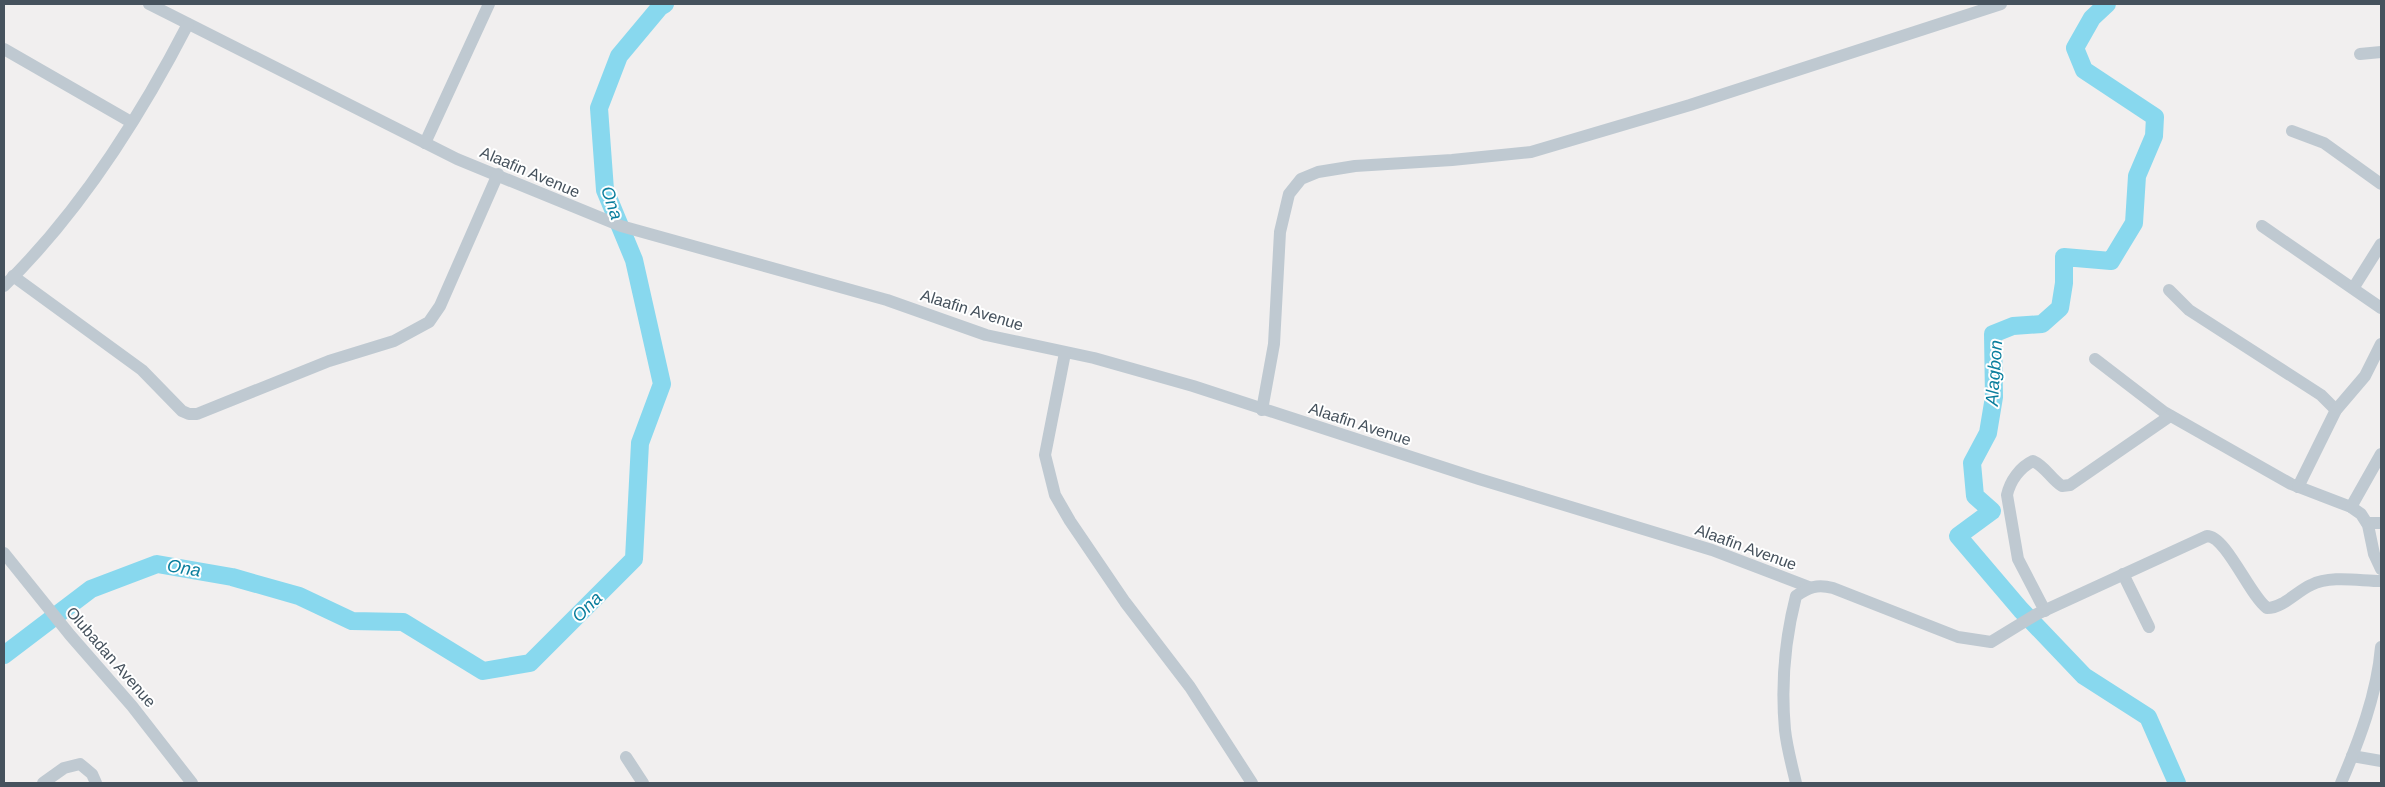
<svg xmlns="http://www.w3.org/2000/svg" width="2385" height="787" font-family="Helvetica,sans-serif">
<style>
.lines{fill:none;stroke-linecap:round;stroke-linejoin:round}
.river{stroke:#88d8ee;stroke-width:18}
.minor{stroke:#bfc9d1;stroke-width:12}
.labels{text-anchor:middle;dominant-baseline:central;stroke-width:4;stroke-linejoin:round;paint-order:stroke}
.street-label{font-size:16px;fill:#46525d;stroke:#fff}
.water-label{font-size:18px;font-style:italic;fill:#0a7e9d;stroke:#fff}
</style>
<rect width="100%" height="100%" fill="#f1efef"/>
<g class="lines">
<g class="river">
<path d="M 2107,4 L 2092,18 L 2075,48 L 2084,70 L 2155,117 L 2154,136 L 2137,176 L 2134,223 L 2111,261 L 2064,257 L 2064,283 L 2060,308 L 2042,324 L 2013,326 L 1993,334 L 1994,397 L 1988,433 L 1972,463 L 1975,496 L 1992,511 L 1958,536 L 2021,610 L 2084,676 L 2148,717 L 2177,783"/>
<path d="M 4,655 L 91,589 L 157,564 L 232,577 L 299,596 L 352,621 L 403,622 L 483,671 L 530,663 L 634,559 L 640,443 L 662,384 L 634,260 L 605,190 L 599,108 L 619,56 L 660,7 L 665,4"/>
</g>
<g class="minor">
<path d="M 149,4 L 457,159 L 621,226 L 887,300 L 986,335 L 1094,358 L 1193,386 L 1479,479 L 1712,550 L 1809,587"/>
<path d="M 4,49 L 131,122"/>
<path d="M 2360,54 L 2381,52"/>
<path d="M 2292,131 L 2324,143 L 2381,184"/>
<path d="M 425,143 L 489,4"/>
<path d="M 2262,226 L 2381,308"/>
<path d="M 13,276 L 142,370 L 182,411 L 189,414 L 197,414 L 329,361 L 394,341 L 429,322 L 440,306 L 498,174"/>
<path d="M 4,286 C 80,212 140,117 188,24"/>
<path d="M 2354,287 L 2381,244"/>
<path d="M 2169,290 L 2189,310 L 2321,395 L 2336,410"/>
<path d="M 1065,353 L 1045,455 L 1055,495 L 1070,521 L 1125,602 L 1190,687 L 1252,783"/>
<path d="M 2095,359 L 2164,412 L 2291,484 L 2351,507 L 2361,514 L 2368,525 L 2374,554 L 2381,569"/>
<path d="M 1262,410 L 1274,344 L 1280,232 L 1289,194 L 1301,179 L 1318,172 L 1355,166 L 1452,160 L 1531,152 L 1690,105 L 2001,4"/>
<path d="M 2298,487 L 2336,410 L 2365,376 L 2381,344"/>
<path d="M 2351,507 L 2381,454"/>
<path d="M 2367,523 L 2381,523"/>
<path d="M 4,553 L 70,635 L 132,706 L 192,783"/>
<path d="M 2123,574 L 2149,627"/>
<path d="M 2045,611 L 2018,559 L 2007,495 C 2010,481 2020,467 2033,461 C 2045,466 2051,479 2062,486 L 2070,485 L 2170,416"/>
<path d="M 2352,756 L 2381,761"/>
<path d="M 626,757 L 643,783"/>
<path d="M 43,783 L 64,768 L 80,764 L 92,774 L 96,783"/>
<path d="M 1796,783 C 1792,766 1787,748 1785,730 C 1781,686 1785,639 1796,596 C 1809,587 1817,584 1833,588 L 1958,637 L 1991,642 L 2037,614 L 2207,536 C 2226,536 2250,596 2267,608 C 2283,608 2297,591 2311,585 C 2331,575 2360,581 2381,581"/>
<path d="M 2341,783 C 2359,741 2377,694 2381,647"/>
</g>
</g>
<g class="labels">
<g class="street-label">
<text transform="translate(530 172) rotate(23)">Alaafin Avenue</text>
<text transform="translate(972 310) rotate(17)">Alaafin Avenue</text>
<text transform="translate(1360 424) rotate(18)">Alaafin Avenue</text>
<text transform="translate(1746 547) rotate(20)">Alaafin Avenue</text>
<text transform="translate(111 657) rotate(49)">Olubadan Avenue</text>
</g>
<g class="water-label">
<text transform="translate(612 203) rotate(71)">Ona</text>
<text transform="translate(1994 373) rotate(-86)">Alagbon</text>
<text transform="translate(184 568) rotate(10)">Ona</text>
<text transform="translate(587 607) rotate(-45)">Ona</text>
</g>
</g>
<rect width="2385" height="787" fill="none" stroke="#46525d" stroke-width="10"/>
</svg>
